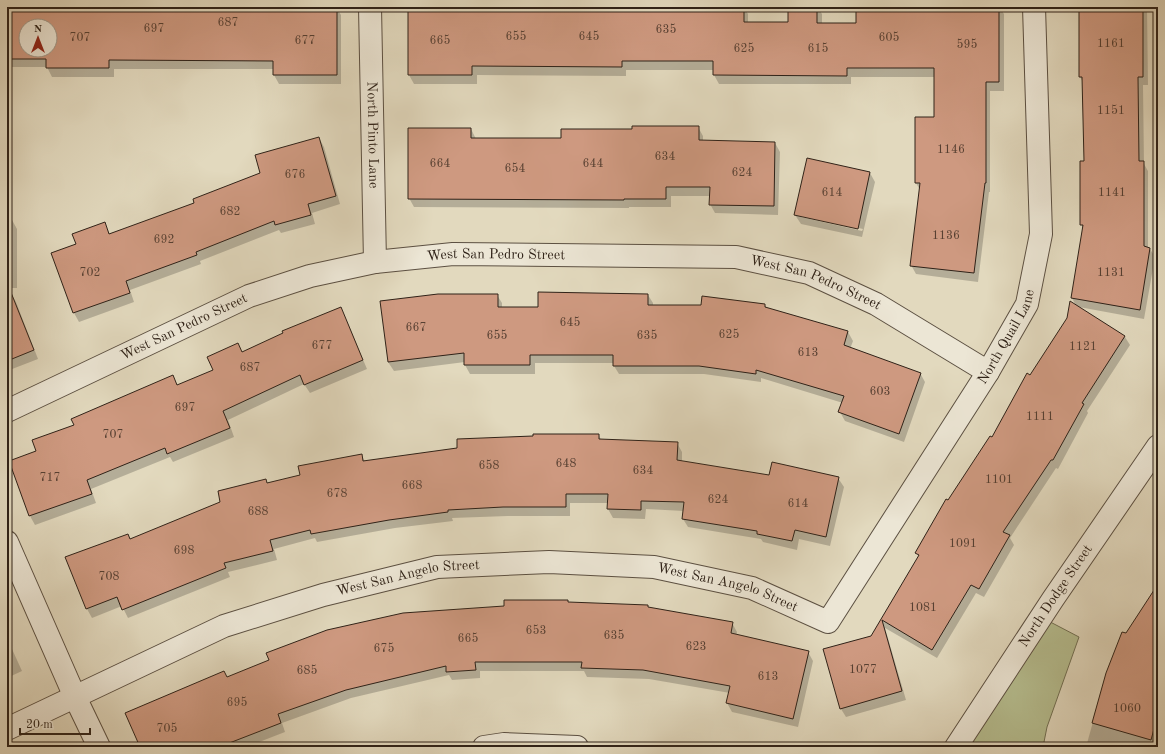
<svg xmlns="http://www.w3.org/2000/svg" width="1165" height="754" font-family="'Old Standard TT',serif">
<style>
.green{fill:#b6be90;stroke:#727054}
.shadow{fill:#0003;fill-rule:evenodd}
.building{fill:#ce9980;stroke:#2f2218;fill-rule:evenodd}
.lines{fill:none;stroke-linecap:round;stroke-linejoin:round}
.minor-casing{stroke:#5c5042;stroke-width:24}
.minor{stroke:#ece6d5;stroke-width:22}
.labels{text-anchor:middle;dominant-baseline:central;stroke-width:3;stroke-linejoin:round;paint-order:stroke}
.number-label{font-size:12px;fill:#574032}
.street-label{font-size:14px;fill:#2f2218;stroke:#ece6d5}
</style>
<rect width="100%" height="100%" fill="#e2d9be"/>
<filter id="stains"><feTurbulence type="fractalNoise" baseFrequency=".005" numOctaves="4"/><feColorMatrix values="0 0 0 0 .2 0 0 0 0 .09 0 0 0 0 .02 0 0 0 .5 -.17"/></filter>
<radialGradient id="worn" r=".72"><stop offset=".6" stop-color="#630" stop-opacity="0"/><stop offset="1" stop-color="#630" stop-opacity=".3"/></radialGradient>
<path class="green" d="M 1035,614 L 1079,637 L 1047,727 L 1043,747 L 947,747 Z"/>
<g class="shadow">
<path d="M 7,7 L 168,7 L 170,10 L 274,10 L 274,7 L 336,7 L 341,15 L 341,84 L 279,84 L 274,75 L 274,69 L 114,69 L 114,77 L 52,77 L 47,67 L 9,67 L 9,150 L 12,156 L 12,220 L 17,229 L 17,288 L 7,288 ZM 26,26 L 50,26 L 50,50 L 26,50 Z"/>
<path d="M 409,7 L 744,7 L 748,14 L 748,23 L 789,23 L 789,7 L 817,7 L 822,14 L 822,24 L 857,24 L 857,7 L 999,7 L 1004,14 L 1004,91 L 990,91 L 990,192 L 989,192 L 978,282 L 916,274 L 911,265 L 920,190 L 916,183 L 935,118 L 935,77 L 851,77 L 851,84 L 719,84 L 714,75 L 714,70 L 626,70 L 626,76 L 477,75 L 477,84 L 414,84 L 409,75 Z"/>
<path d="M 1088,7 L 1147,7 L 1148,85 L 1143,85 L 1144,164 L 1148,171 L 1148,248 L 1150,249 L 1155,257 L 1144,319 L 1079,307 L 1125,337 L 1130,345 L 1087,411 L 1088,413 L 1058,469 L 1056,468 L 1010,538 L 1014,545 L 984,597 L 976,593 L 937,658 L 885,628 L 906,700 L 846,717 L 841,709 L 872,637 L 919,557 L 917,553 L 948,501 L 992,439 L 1030,376 L 1076,306 L 1072,298 L 1084,230 L 1081,224 L 1085,162 L 1083,82 L 1080,77 L 1089,12 Z"/>
<path d="M 698,127 L 703,136 L 703,141 L 775,143 L 780,152 L 778,215 L 715,213 L 710,204 L 710,196 L 671,196 L 671,207 L 629,207 L 629,208 L 414,207 L 409,198 L 471,129 L 476,139 L 562,139 L 633,130 Z"/>
<path d="M 319,138 L 324,147 L 340,204 L 312,213 L 315,224 L 281,233 L 279,230 L 200,261 L 201,264 L 130,290 L 134,302 L 79,322 L 74,313 L 52,253 L 77,244 L 104,223 L 110,234 L 196,204 L 261,174 Z"/>
<path d="M 870,173 L 875,182 L 862,237 L 801,224 L 795,215 ZM 801,215 L 863,229 L 862,231 L 801,217 Z"/>
<path d="M 11,293 L 16,302 L 38,359 L 7,371 L 7,295 Z"/>
<path d="M 539,293 L 648,295 L 653,303 L 653,306 L 765,305 L 767,308 L 848,332 L 853,341 L 850,349 L 920,373 L 925,382 L 904,442 L 845,421 L 840,412 L 843,403 L 761,378 L 761,382 L 704,374 L 619,374 L 614,366 L 614,363 L 535,363 L 535,374 L 470,374 L 465,365 L 465,362 L 394,371 L 388,362 L 381,301 L 497,295 L 502,303 L 502,308 L 539,308 Z"/>
<path d="M 340,308 L 345,317 L 367,369 L 310,393 L 304,384 L 228,420 L 234,437 L 173,462 L 170,457 L 91,489 L 96,503 L 35,525 L 30,516 L 10,462 L 37,452 L 75,425 L 172,377 L 178,386 L 215,371 L 238,344 L 242,352 Z"/>
<path d="M 599,435 L 601,440 L 677,443 L 682,452 L 682,462 L 770,476 L 838,478 L 844,487 L 830,546 L 799,539 L 797,550 L 763,542 L 761,539 L 688,527 L 683,519 L 684,511 L 646,509 L 645,519 L 613,518 L 608,509 L 608,503 L 570,503 L 570,516 L 508,516 L 452,518 L 453,521 L 395,528 L 317,542 L 315,538 L 274,549 L 277,560 L 228,572 L 230,577 L 128,618 L 122,606 L 92,618 L 87,609 L 67,558 L 128,535 L 131,540 L 222,503 L 265,480 L 268,484 L 301,476 L 361,455 L 365,461 Z"/>
<path d="M 1158,586 L 1158,739 L 1156,747 L 1086,747 L 1106,675 L 1126,634 Z"/>
<path d="M 568,603 L 648,608 L 732,623 L 737,632 L 736,636 L 808,652 L 813,661 L 798,727 L 732,712 L 727,703 L 730,693 L 649,679 L 587,677 L 584,671 L 480,671 L 480,678 L 452,680 L 449,675 L 351,698 L 282,723 L 285,732 L 246,747 L 141,747 L 227,678 Z"/>
<path d="M 7,638 L 22,671 L 7,678 Z"/>
</g>
<g class="building">
<path d="M 7,7 L 169,7 L 169,9 L 273,9 L 273,7 L 337,7 L 337,75 L 273,75 L 273,61 L 109,60 L 109,68 L 46,68 L 46,59 L 7,59 ZM 26,26 L 50,26 L 50,50 L 26,50 Z"/>
<path d="M 408,7 L 744,7 L 744,22 L 788,22 L 788,7 L 817,7 L 817,23 L 856,23 L 856,7 L 999,7 L 999,82 L 986,82 L 986,183 L 985,183 L 974,273 L 910,266 L 920,183 L 915,183 L 915,117 L 934,117 L 934,68 L 847,68 L 847,76 L 713,75 L 713,61 L 622,61 L 622,67 L 472,66 L 472,75 L 408,75 Z"/>
<path d="M 1143,10 L 1143,77 L 1138,77 L 1139,161 L 1144,161 L 1144,246 L 1150,248 L 1140,310 L 1071,298 L 1083,225 L 1080,225 L 1080,161 L 1084,161 L 1082,77 L 1079,77 L 1079,11 Z"/>
<path d="M 632,126 L 699,126 L 699,140 L 775,142 L 774,206 L 709,205 L 710,187 L 666,187 L 666,199 L 624,199 L 624,200 L 408,199 L 408,128 L 471,128 L 471,138 L 561,138 L 561,129 L 632,129 Z"/>
<path d="M 319,137 L 336,196 L 308,204 L 311,215 L 275,225 L 274,221 L 196,252 L 197,255 L 126,281 L 130,293 L 73,313 L 51,253 L 76,244 L 72,234 L 105,222 L 109,234 L 194,203 L 193,199 L 260,173 L 255,155 Z"/>
<path d="M 807,158 L 870,172 L 858,229 L 794,215 Z"/>
<path d="M 7,285 L 8,285 L 34,350 L 7,361 Z"/>
<path d="M 538,292 L 648,294 L 648,305 L 701,305 L 702,296 L 765,304 L 765,307 L 848,331 L 844,345 L 921,373 L 899,434 L 838,412 L 844,396 L 756,370 L 756,374 L 699,366 L 613,366 L 613,355 L 530,355 L 530,365 L 464,365 L 464,353 L 388,362 L 380,301 L 438,294 L 498,294 L 498,307 L 538,307 Z"/>
<path d="M 1070,301 L 1125,336 L 1082,403 L 1084,404 L 1053,460 L 1051,460 L 1003,532 L 1010,535 L 979,589 L 971,585 L 932,650 L 882,620 L 902,691 L 840,709 L 823,649 L 871,636 L 919,555 L 915,553 L 946,499 L 948,500 L 990,436 L 992,437 L 1027,373 L 1030,375 L 1067,318 Z"/>
<path d="M 341,307 L 363,360 L 304,385 L 300,375 L 223,411 L 230,428 L 167,454 L 165,448 L 87,480 L 92,494 L 29,516 L 9,461 L 36,451 L 32,440 L 74,425 L 71,419 L 173,375 L 177,385 L 213,370 L 207,357 L 238,343 L 242,352 L 283,333 L 282,331 Z"/>
<path d="M 533,434 L 599,434 L 599,439 L 678,442 L 677,460 L 769,475 L 772,462 L 839,477 L 826,537 L 795,530 L 792,541 L 757,534 L 757,531 L 682,519 L 684,502 L 641,501 L 641,510 L 607,509 L 608,494 L 566,494 L 566,507 L 503,507 L 448,510 L 448,512 L 389,520 L 311,534 L 310,530 L 270,540 L 273,551 L 224,563 L 226,568 L 122,610 L 117,597 L 86,609 L 65,557 L 128,534 L 130,539 L 220,502 L 218,491 L 266,479 L 267,483 L 300,475 L 298,466 L 362,454 L 363,461 L 457,448 L 457,439 L 533,436 Z"/>
<path d="M 1158,584 L 1158,714 L 1151,740 L 1092,723 L 1106,673 L 1122,632 L 1126,633 Z"/>
<path d="M 504,600 L 568,600 L 568,602 L 648,605 L 648,607 L 733,622 L 731,633 L 809,651 L 793,719 L 726,703 L 730,686 L 643,670 L 581,668 L 582,662 L 475,662 L 476,670 L 446,672 L 446,666 L 346,690 L 278,714 L 281,723 L 219,747 L 140,747 L 125,713 L 224,671 L 227,677 L 269,660 L 266,653 L 327,630 L 403,613 L 504,606 Z"/>
</g>
<g class="lines">
<g class="minor-casing">
<g id="minor">
<path id="s1" d="M 370,7 L 375,262"/>
<path id="s2" d="M 7,411 L 249,296 L 310,276 L 375,262 L 453,254 L 736,257 L 809,273 L 876,304 L 988,372"/>
<path d="M 7,542 L 75,697 L 99,747"/>
<path id="s3" d="M 7,729 L 224,626 L 323,595 L 437,567 L 549,562 L 654,567 L 752,588 L 828,622 L 988,372 L 1027,304 L 1041,234 L 1034,7"/>
<path d="M 484,747 L 504,744 L 577,747"/>
<path id="s4" d="M 956,747 L 1053,599 L 1158,446"/>
</g>
</g>
<use href="#minor" class="minor"/>
</g>
<g class="labels">
<g class="number-label">
<text x="228" y="23">687</text>
<text x="154" y="29">697</text>
<text x="666" y="30">635</text>
<text x="516" y="37">655</text>
<text x="589" y="37">645</text>
<text x="80" y="38">707</text>
<text x="889" y="38">605</text>
<text x="305" y="41">677</text>
<text x="440" y="41">665</text>
<text x="1111" y="44">1161</text>
<text x="967" y="45">595</text>
<text x="744" y="49">625</text>
<text x="818" y="49">615</text>
<text x="1111" y="111">1151</text>
<text x="951" y="150">1146</text>
<text x="665" y="157">634</text>
<text x="440" y="164">664</text>
<text x="593" y="164">644</text>
<text x="515" y="169">654</text>
<text x="742" y="173">624</text>
<text x="295" y="175">676</text>
<text x="832" y="193">614</text>
<text x="1112" y="193">1141</text>
<text x="230" y="212">682</text>
<text x="946" y="236">1136</text>
<text x="164" y="240">692</text>
<text x="90" y="273">702</text>
<text x="1111" y="273">1131</text>
<text x="570" y="323">645</text>
<text x="416" y="328">667</text>
<text x="729" y="335">625</text>
<text x="497" y="336">655</text>
<text x="647" y="336">635</text>
<text x="322" y="346">677</text>
<text x="1083" y="347">1121</text>
<text x="808" y="353">613</text>
<text x="250" y="368">687</text>
<text x="880" y="392">603</text>
<text x="185" y="408">697</text>
<text x="1040" y="417">1111</text>
<text x="113" y="435">707</text>
<text x="566" y="464">648</text>
<text x="489" y="466">658</text>
<text x="643" y="471">634</text>
<text x="50" y="478">717</text>
<text x="999" y="480">1101</text>
<text x="412" y="486">668</text>
<text x="337" y="494">678</text>
<text x="718" y="500">624</text>
<text x="798" y="504">614</text>
<text x="258" y="512">688</text>
<text x="963" y="544">1091</text>
<text x="184" y="551">698</text>
<text x="109" y="577">708</text>
<text x="923" y="608">1081</text>
<text x="536" y="631">653</text>
<text x="614" y="636">635</text>
<text x="468" y="639">665</text>
<text x="696" y="647">623</text>
<text x="384" y="649">675</text>
<text x="863" y="670">1077</text>
<text x="307" y="671">685</text>
<text x="768" y="677">613</text>
<text x="237" y="703">695</text>
<text x="1127" y="709">1060</text>
<text x="167" y="729">705</text>
</g>
<g class="street-label">
<text stroke="none"><textPath href="#s1" startOffset="128">North Pinto Lane</textPath></text>
<text stroke="none"><textPath href="#s2" startOffset="520">West San Pedro Street</textPath></text>
<text stroke="none"><textPath href="#s2" startOffset="844">West San Pedro Street</textPath></text>
<text stroke="none"><textPath href="#s2" startOffset="196">West San Pedro Street</textPath></text>
<text stroke="none"><textPath href="#s3" startOffset="1199">North Quail Lane</textPath></text>
<text stroke="none"><textPath href="#s3" startOffset="431">West San Angelo Street</textPath></text>
<text stroke="none"><textPath href="#s3" startOffset="755">West San Angelo Street</textPath></text>
<text stroke="none"><textPath href="#s4" startOffset="181">North Dodge Street</textPath></text>
</g>
</g>
<rect width="1165" height="754" fill="none" stroke="#e2d9be" stroke-width="24"/>
<rect x="8" y="8" width="1149" height="738" fill="none" stroke="#2f2218" stroke-width="2"/>
<rect x="12" y="12" width="1141" height="730" fill="none" stroke="#2f2218"/>
<g transform="translate(38 38)"><circle r="19" fill="#ece6d5" stroke="#a09889"/>
<path d="M0-3L7 15L0 10L-7 15Z" fill="#8f2418"/>
<text y="-6" font-size="11" font-weight="bold" text-anchor="middle" fill="#2f2218">N</text>
</g>
<path d="M20 728v6h70v-6" fill="none" stroke="#2f2218" stroke-width="2"/>
<text x="26" y="728" font-size="12" fill="#2f2218" stroke="#ece6d5" stroke-width="3" paint-order="stroke">20 m</text>
<rect width="100%" height="100%" filter="url(#stains)"/>
<rect width="100%" height="100%" fill="url(#worn)"/>
</svg>
